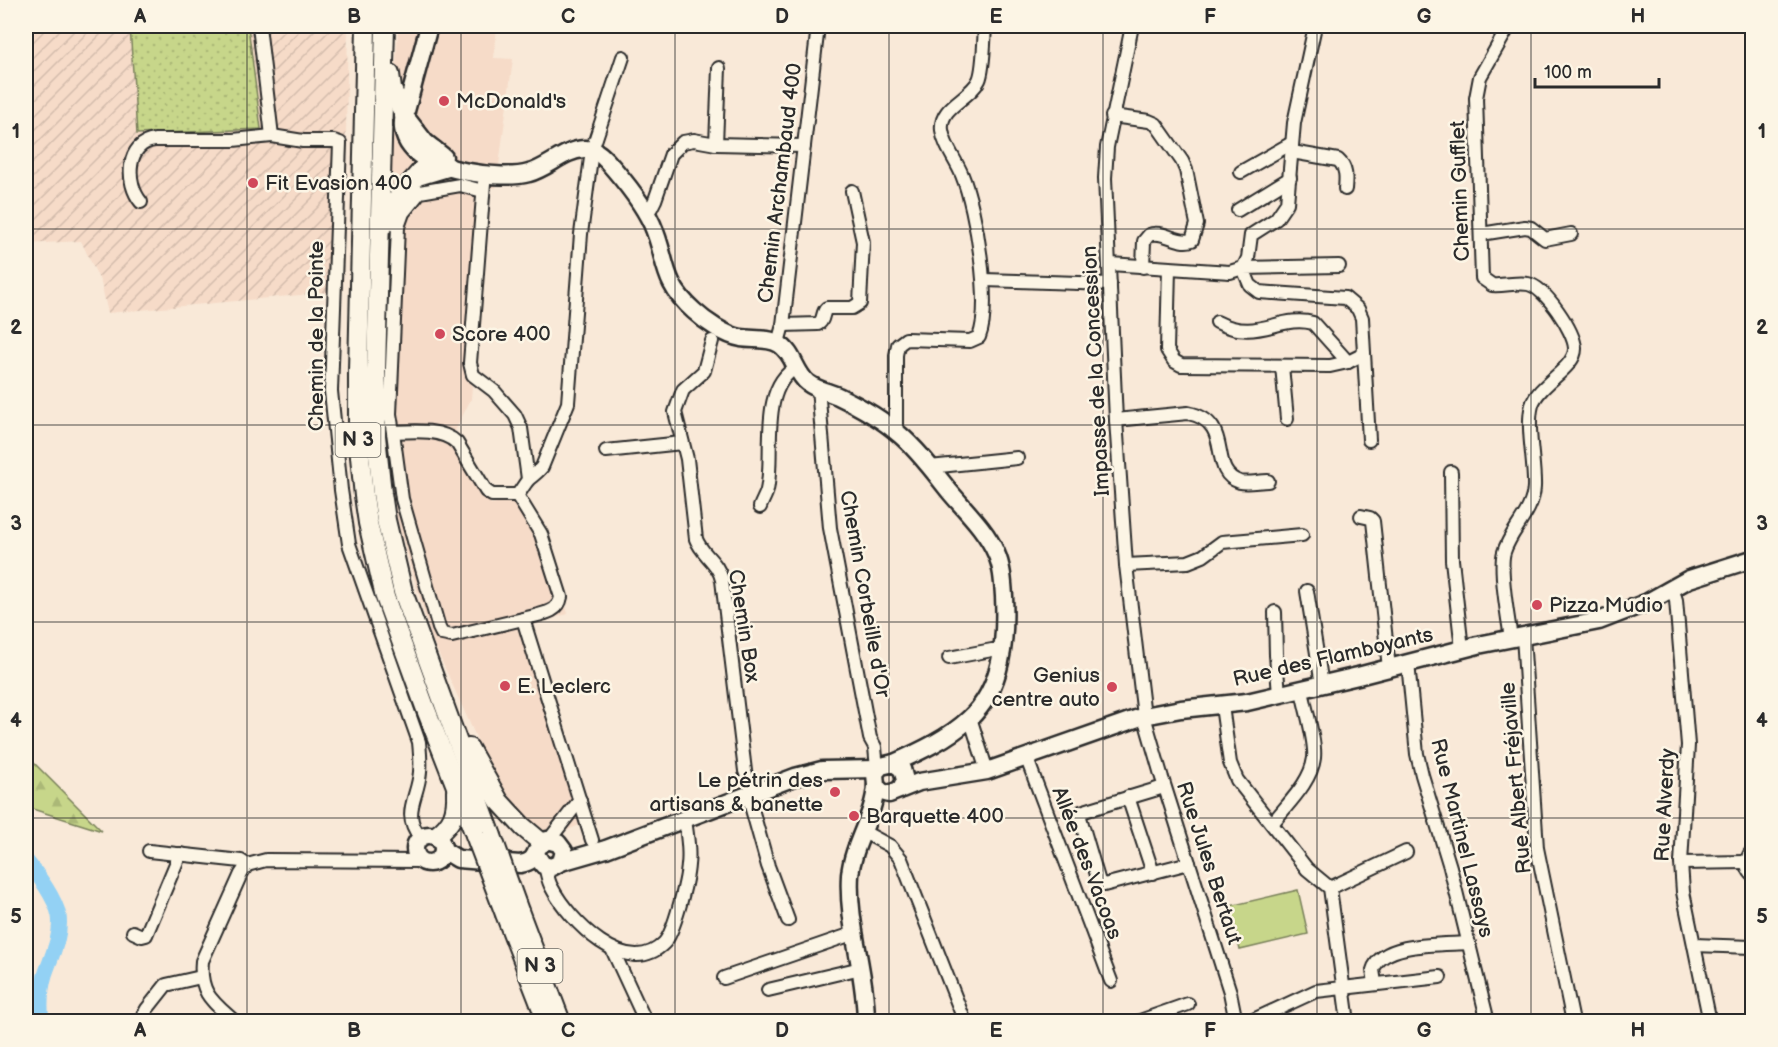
<svg xmlns="http://www.w3.org/2000/svg" width="1778" height="1047" font-family="'Balsamiq Sans',sans-serif">
<style>
.built{fill:#f6dbc8}
.industrial{fill:url(#industrial-furrows)}
.grass{fill:url(#grass-dots);stroke:#79805a;stroke-width:1.5}
.forest{fill:url(#forest-firs);stroke:#79805a;stroke-width:1.5}
.garden{fill:#c7d68a;stroke:#79805a;stroke-width:1.5}
.lines{fill:none;stroke-linecap:round;stroke-linejoin:round}
.river{stroke:#93d1f4;stroke-width:15}
.minor-casing{stroke:#2b2b2b;stroke-width:16}
.major-casing{stroke:#2b2b2b;stroke-width:21}
.highway-casing{stroke:#2b2b2b;stroke-width:22}
.minor{stroke:#fcf5e5;stroke-width:12}
.major{stroke:#fcf5e5;stroke-width:16}
.highway{stroke:#fcf5e5;stroke-width:18}
.highway-bridge-casing{stroke:#2b2b2b;stroke-width:22;stroke-linecap:butt}
.highway-bridge{stroke:#fcf5e5;stroke-width:18}
.grid{fill:none;stroke:#2b2b2b;stroke-width:1.5;stroke-opacity:0.55}
.poi-dot{fill:#d1495b;stroke:#fcf5e5;stroke-width:2}
.labels{text-anchor:middle;dominant-baseline:central;stroke-width:5;stroke-linejoin:round;paint-order:stroke}
.shield{fill:#fcf5e5;stroke:#6a6863;stroke-width:1.5}
.shield-label{font-size:20px;font-weight:bold;fill:#2b2b2b}
.poi-label{font-size:21px;fill:#2b2b2b;stroke:#fcf5e5;text-anchor:start}
.street-label{font-size:21px;fill:#2b2b2b;stroke:#fcf5e5}
.neatline{fill:none;stroke:#2b2b2b;stroke-width:2}
.grid-label{font-size:20px;text-anchor:middle;font-weight:bold;fill:#2b2b2b}
</style>
<defs>
<pattern id="industrial-furrows" width="10" height="10" patternUnits="userSpaceOnUse" patternTransform="scale(1.5)"><rect width="10" height="10" fill="#f6dbc8"/><path d="M-1 1l2-2M0 10L10 0M9 11l2-2" fill="none" stroke="#d3bcac"/></pattern>
<pattern id="grass-dots" width="8" height="8" patternUnits="userSpaceOnUse" patternTransform="scale(1.5)"><rect width="8" height="8" fill="#c7d68a"/><path d="M2 2h.1M6 6h.1" fill="none" stroke="#abb877" stroke-width="1.8" stroke-linecap="round"/></pattern>
<pattern id="forest-firs" width="22" height="20" patternUnits="userSpaceOnUse" patternTransform="scale(1.5)"><rect width="22" height="20" fill="#c7d68a"/><path d="M5 1l3.5 6h-7zM16 11l3.5 6h-7z" fill="#abb877"/></pattern>
</defs>
<rect width="100%" height="100%" fill="#f9e9d8"/>
<filter id="ink" filterUnits="userSpaceOnUse"><feTurbulence type="fractalNoise" baseFrequency=".0167" numOctaves="2"/><feDisplacementMap in="SourceGraphic" scale="12" xChannelSelector="R" yChannelSelector="G"/><feConvolveMatrix kernelMatrix="1 2 1 2 8 2 1 2 1" color-interpolation-filters="sRGB"/></filter>
<g filter="url(#ink)">
<path class="built" d="M 398,26 L 497,26 L 494,58 L 513,59 L 496,188 L 487,187 L 471,399 L 449,443 L 491,504 L 525,498 L 546,535 L 568,614 L 530,624 L 582,824 L 531,845 L 506,823 L 487,797 L 489,766 L 431,637 L 396,516 L 384,418 L 391,230 L 390,193 Z"/>
<path class="industrial" d="M 53,26 L 130,26 L 137,134 L 261,129 L 248,26 L 348,26 L 343,291 L 108,313 L 101,283 L 81,241 L 26,244 L 26,27 Z"/>
<path class="grass" d="M 130,26 L 248,26 L 261,129 L 137,134 Z"/>
<path class="forest" d="M 26,755 L 102,831 L 26,807 Z"/>
<path class="garden" d="M 1298,890 L 1308,934 L 1240,950 L 1230,906 Z"/>
<g class="lines">
<path class="river" d="M 26,860 C 37,873 56,899 59,916 C 62,936 51,957 45,975 C 41,989 40,1006 42,1022"/>
<g class="minor-casing">
<g id="minor">
<path d="M 259,26 L 272,136 L 303,141 L 334,141 L 340,143 L 331,391 L 341,490 L 349,544 L 419,742 C 420,752 421,762 420,772 C 418,798 401,813 420,837"/>
<path d="M 1132,26 L 1107,147 L 1105,178 L 1116,420 L 1126,565 L 1144,716 L 1162,778 L 1230,992 L 1236,1022"/>
<path d="M 1509,26 L 1480,77 L 1476,98 L 1482,278 L 1492,285 C 1504,286 1517,282 1528,284 C 1545,287 1574,331 1575,348 C 1576,368 1538,384 1532,405 C 1526,427 1535,463 1534,487 C 1533,513 1511,529 1504,552 C 1499,568 1508,619 1511,638"/>
<path d="M 1112,116 L 1149,121 L 1156,124 L 1182,161 L 1186,170 L 1197,224 L 1192,240 C 1177,245 1163,229 1149,235 L 1144,241 L 1143,267"/>
<path d="M 716,144 L 719,68"/>
<path d="M 1292,152 L 1338,160 C 1347,168 1346,178 1345,189"/>
<path d="M 1241,172 L 1292,143"/>
<path d="M 484,183 L 470,363 L 473,375 L 494,391 L 515,415 L 521,428 L 528,479"/>
<path d="M 483,191 L 460,185 L 420,192 L 403,213 L 398,227 L 390,414 L 393,432 C 412,431 442,428 457,443 L 486,491 L 492,495 L 517,495"/>
<path d="M 141,202 C 125,183 126,143 155,140 L 233,140 L 272,136"/>
<path d="M 1238,210 L 1290,178"/>
<path d="M 646,213 L 651,208 L 655,200 L 671,154 L 683,142 L 694,140 L 716,144 L 804,146"/>
<path d="M 1481,234 L 1525,227 L 1531,228 L 1545,239 L 1571,234"/>
<path d="M 1110,264 L 1230,272 L 1243,268 L 1248,258 L 1251,235 L 1276,219 L 1287,203 L 1294,123 L 1315,26"/>
<path d="M 1339,266 L 1243,268 L 1250,285 L 1259,292 L 1345,298 L 1358,309 L 1362,318 L 1369,440"/>
<path d="M 1169,268 L 1167,350 L 1174,361 L 1181,365 L 1330,366 L 1348,362 L 1364,354"/>
<path d="M 984,280 L 1110,284"/>
<path d="M 1217,322 C 1257,343 1280,314 1313,323 L 1348,362"/>
<path d="M 783,325 L 818,324 C 825,320 821,313 827,308 L 852,308 L 860,303 L 863,242 L 852,191"/>
<path d="M 712,341 L 704,371 L 683,390 L 675,412 L 687,459 L 696,539 C 702,555 718,562 722,580 L 745,771 L 753,793"/>
<path d="M 778,343 L 783,325 L 818,26"/>
<path d="M 1282,366 L 1287,419"/>
<path d="M 818,388 L 830,528 L 870,738 L 875,747 L 877,769"/>
<path d="M 1116,420 L 1188,413 C 1236,422 1206,472 1240,482 C 1248,484 1259,481 1268,481"/>
<path d="M 896,431 L 896,355 L 898,345 L 906,339 L 970,341 L 979,337 C 992,305 976,209 962,175 C 956,160 944,146 942,130 C 939,106 970,99 979,80 C 984,70 984,38 985,26"/>
<path d="M 393,432 L 402,499 L 439,628 L 442,634 L 452,636 L 523,619"/>
<path d="M 606,451 L 682,443"/>
<path d="M 930,467 L 1017,458"/>
<path d="M 1451,472 L 1452,560 L 1462,649"/>
<path d="M 517,495 C 522,490 525,482 530,478 C 535,474 538,472 542,467 L 568,403 L 581,234 L 592,150 L 623,57"/>
<path d="M 517,495 L 541,534 L 561,597 C 558,615 537,614 523,619 L 592,840"/>
<path d="M 760,507 C 762,501 766,495 767,490 C 775,454 758,388 797,367"/>
<path d="M 1361,516 L 1370,518 L 1373,521 L 1389,668"/>
<path d="M 1126,565 L 1188,562 L 1203,556 L 1222,542 L 1302,535"/>
<path d="M 1672,588 L 1676,600 L 1688,745 L 1681,863 L 1683,892 L 1710,1022"/>
<path d="M 1307,591 L 1322,685"/>
<path d="M 1275,612 L 1276,655 L 1279,695"/>
<path d="M 1523,636 L 1537,848 L 1573,1022"/>
<path d="M 949,658 L 992,650 L 1003,650"/>
<path d="M 1408,663 L 1417,754 L 1422,775 L 1450,867 L 1488,1022"/>
<path d="M 1222,706 L 1230,763 L 1237,780 L 1307,869 L 1330,888 L 1348,1022"/>
<path d="M 968,720 L 972,724 L 987,771"/>
<path d="M 1027,759 L 1111,981"/>
<path d="M 1164,787 L 1081,812 L 1079,814 L 1099,882 L 1104,885 L 1189,863"/>
<path d="M 748,795 L 768,866 L 788,920"/>
<path d="M 1128,797 L 1153,873"/>
<path d="M 1272,824 C 1286,805 1311,783 1314,758 C 1316,741 1305,708 1302,690"/>
<path d="M 862,831 L 890,846 L 901,859 L 965,1022"/>
<path d="M 549,840 L 580,800"/>
<path d="M 149,851 L 241,861 L 247,865"/>
<path d="M 1752,851 C 1746,858 1745,867 1752,874"/>
<path d="M 1681,863 L 1747,862"/>
<path d="M 545,866 C 547,873 548,882 552,888 C 568,919 627,981 664,943 C 674,933 687,881 688,865 C 690,850 687,834 685,820"/>
<path d="M 1330,888 L 1406,852"/>
<path d="M 133,932 L 142,936 L 146,935 L 180,854"/>
<path d="M 1694,945 L 1752,947"/>
<path d="M 612,949 L 643,1016"/>
<path d="M 724,978 L 855,933"/>
<path d="M 1375,983 L 1373,970 C 1382,941 1444,945 1469,943"/>
<path d="M 768,990 L 861,968"/>
<path d="M 144,1022 L 142,1018 L 147,1009 L 166,985 L 201,977"/>
<path d="M 235,1022 C 213,1002 199,994 202,961 L 241,874 L 247,865 L 266,860 L 421,861"/>
<path d="M 1137,1022 L 1188,1004"/>
<path d="M 1249,1022 L 1316,991 L 1440,977"/>
</g>
</g>
<g class="major-casing">
<g id="major">
<path d="M 429,26 L 406,111 C 400,123 403,137 411,147 C 428,170 502,181 529,173 C 548,168 564,150 584,149 C 594,148 601,154 607,161 C 623,179 642,202 652,224 C 668,260 660,281 694,311 C 706,322 725,335 741,338 C 754,340 768,337 779,344 C 794,353 795,373 808,383 C 817,390 829,392 838,396 C 859,406 882,419 899,434 C 918,450 934,472 950,492 C 966,511 986,530 996,553 C 1002,566 1003,581 1004,596 C 1006,638 1003,688 969,719 C 949,738 919,752 894,763"/>
<path d="M 404,115 L 425,142 L 444,157"/>
<path d="M 900,790 L 905,780 L 902,769 L 894,763 L 881,766 L 875,773 L 876,786 L 882,792 L 889,794 L 919,782 L 987,771 L 1144,716 L 1181,709 L 1247,702 L 1358,676 L 1478,645 L 1599,621 L 1648,602 L 1689,579 L 1752,559"/>
<circle cx="429" cy="849" r="14"/>
<path d="M 443,850 L 458,859 L 520,864 C 534,862 534,856 539,846 L 547,840 L 558,843 L 564,851 L 561,862 L 552,867 L 543,865 L 537,856"/>
<path d="M 561,862 L 606,849 L 795,777 L 822,770 L 877,769"/>
<path d="M 866,1022 C 866,972 847,924 850,875 C 853,843 874,817 876,786"/>
</g>
</g>
<g class="highway-casing">
<g id="highway">
<path d="M 366,26 L 358,371 L 358,437 L 364,496 L 368,523 L 385,597 L 425,707 L 475,835"/>
<path d="M 385,26 L 376,371 L 376,436 L 382,493 L 386,520 L 403,592 L 492,836"/>
<path d="M 390,74 L 392,89 L 404,115"/>
<path d="M 418,176 L 448,167"/>
<path d="M 385,224 C 391,193 422,179 434,150"/>
<path d="M 469,748 L 499,801 L 523,827 L 542,843"/>
<path d="M 436,836 C 453,823 457,812 456,791"/>
<path d="M 519,911 L 561,1022"/>
<path d="M 505,914 L 547,1022"/>
</g>
</g>
<use href="#minor" class="minor"/>
<use href="#major" class="major"/>
<use href="#highway" class="highway"/>
<g class="highway-bridge-casing">
<g id="highway-bridge">
<path d="M 475,835 L 505,914"/>
<path d="M 492,836 L 519,911"/>
</g>
</g>
<use href="#highway-bridge" class="highway-bridge"/>
</g>
</g>
<path class="grid" d="M 247,26 L 247,1022M 461,26 L 461,1022M 675,26 L 675,1022M 889,26 L 889,1022M 1103,26 L 1103,1022M 1317,26 L 1317,1022M 1531,26 L 1531,1022M 26,229 L 1752,229M 26,425 L 1752,425M 26,622 L 1752,622M 26,818 L 1752,818"/>
<g class="poi-dot">
<circle cx="444" cy="101" r="6"/>
<circle cx="253" cy="183" r="6"/>
<circle cx="440" cy="334" r="6"/>
<circle cx="1537" cy="605" r="6"/>
<circle cx="505" cy="686" r="6"/>
<circle cx="1112" cy="687" r="6"/>
<circle cx="835" cy="792" r="6"/>
<circle cx="854" cy="816" r="6"/>
</g>
<g class="labels">
<g class="shield">
<rect x="335.5" y="423" width="45" height="34" rx="4.5"/>
<rect x="517.5" y="949" width="45" height="34" rx="4.5"/>
</g>
<g class="shield-label">
<text x="358" y="440">N 3</text>
<text x="540" y="966">N 3</text>
</g>
<g class="poi-label">
<text x="456" y="101">McDonald's</text>
<text x="265" y="183">Fit Evasion 400</text>
<text x="452" y="334">Score 400</text>
<text x="1549" y="605">Pizza Mudio</text>
<text x="1100" y="675" text-anchor="end">Genius<tspan x="1100" dy="24">centre auto</tspan></text>
<text x="517" y="686">E. Leclerc</text>
<text x="823" y="780" text-anchor="end">Le pétrin des<tspan x="823" dy="24">artisans &amp; banette</tspan></text>
<text x="866" y="816">Barquette 400</text>
</g>
<g class="street-label">
<text transform="translate(780 183) rotate(-83)">Chemin Archambaud 400</text>
<text transform="translate(1460 191) rotate(-92)">Chemin Gufflet</text>
<text transform="translate(316 336) rotate(-90)">Chemin de la Pointe</text>
<text transform="translate(1096 371) rotate(-93)">Impasse de la Concession</text>
<text transform="translate(865 594) rotate(80)">Chemin Corbeille d'Or</text>
<text transform="translate(744 626) rotate(81)">Chemin Box</text>
<text transform="translate(1333 657) rotate(-13)">Rue des Flamboyants</text>
<text transform="translate(1516 778) rotate(-95)">Rue Albert Fréjaville</text>
<text transform="translate(1665 805) rotate(-87)">Rue Alverdy</text>
<text transform="translate(1462 838) rotate(76)">Rue Martinel Lassays</text>
<text transform="translate(1087 863) rotate(69)">Allée des Vacoas</text>
<text transform="translate(1209 863) rotate(72)">Rue Jules Bertaut</text>
</g>
</g>
<rect width="1778" height="1047" fill="none" stroke="#fcf5e5" stroke-width="66"/>
<path d="M1535 78v9h124v-9" fill="none" stroke="#2b2b2b" stroke-width="3"/>
<text x="1544" y="78" font-size="18" fill="#2b2b2b" stroke="#fcf5e5" stroke-width="4.5" paint-order="stroke">100 m</text>
<rect x="33" y="33" width="1712" height="981" class="neatline"/>
<g class="grid-label">
<text x="140" y="23">A</text>
<text x="354" y="23">B</text>
<text x="568" y="23">C</text>
<text x="782" y="23">D</text>
<text x="996" y="23">E</text>
<text x="1210" y="23">F</text>
<text x="1424" y="23">G</text>
<text x="1638" y="23">H</text>
<text x="16" y="138">1</text>
<text x="1762" y="138">1</text>
<text x="16" y="334">2</text>
<text x="1762" y="334">2</text>
<text x="16" y="530">3</text>
<text x="1762" y="530">3</text>
<text x="16" y="727">4</text>
<text x="1762" y="727">4</text>
<text x="16" y="923">5</text>
<text x="1762" y="923">5</text>
<text x="140" y="1037">A</text>
<text x="354" y="1037">B</text>
<text x="568" y="1037">C</text>
<text x="782" y="1037">D</text>
<text x="996" y="1037">E</text>
<text x="1210" y="1037">F</text>
<text x="1424" y="1037">G</text>
<text x="1638" y="1037">H</text>
</g>
</svg>
